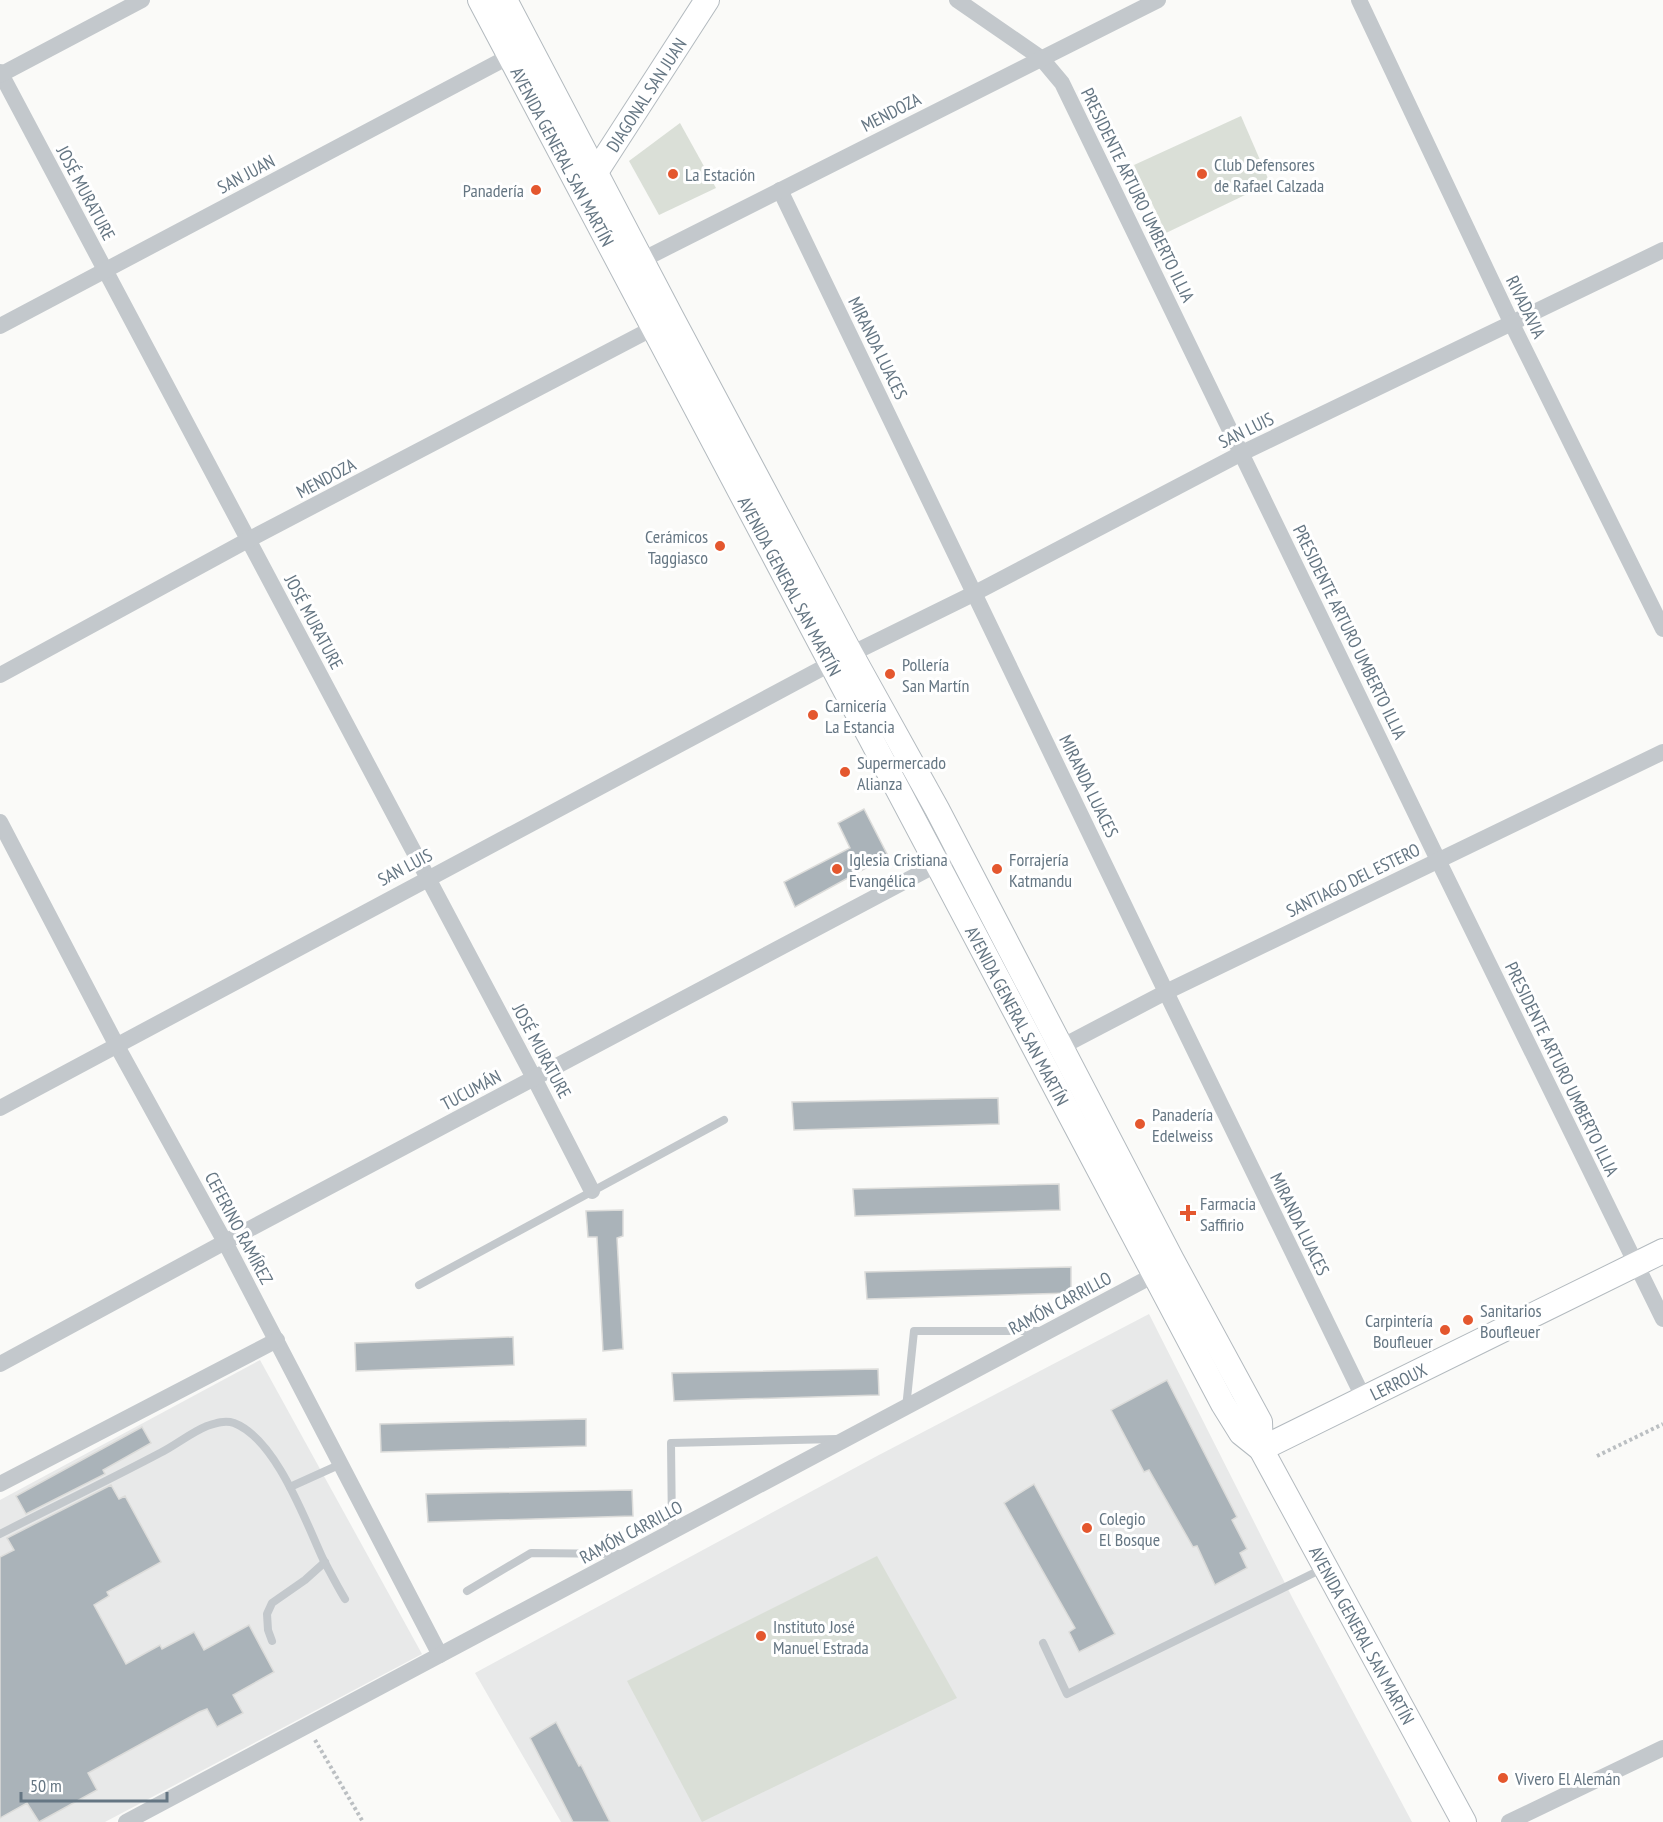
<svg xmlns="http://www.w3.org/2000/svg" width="1663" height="1822" font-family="'PT Sans Narrow',sans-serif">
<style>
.built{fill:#e8e9e9}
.green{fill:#dadfd7}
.building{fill:#aab3b9;stroke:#dcdcda;stroke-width:1.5}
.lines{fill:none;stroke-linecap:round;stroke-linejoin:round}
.secondary-casing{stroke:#b3babf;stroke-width:26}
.path{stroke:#bbbfc2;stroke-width:4;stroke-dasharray:3 3;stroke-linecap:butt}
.lane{stroke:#c3c8cc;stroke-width:8}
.street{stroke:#c3c8cc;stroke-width:16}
.secondary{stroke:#fff;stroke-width:24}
.poi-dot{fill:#e4572e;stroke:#fff;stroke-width:2}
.labels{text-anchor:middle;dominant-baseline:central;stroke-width:6;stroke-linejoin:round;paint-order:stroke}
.street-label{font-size:18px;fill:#657683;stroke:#fff}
.poi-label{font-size:18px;fill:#657683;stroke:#fff;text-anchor:start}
</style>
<rect width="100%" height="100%" fill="#fafaf8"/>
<g class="built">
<path d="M 1149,1314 L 1293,1599 L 1412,1822 L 561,1822 L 475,1673 L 877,1456 Z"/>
<path d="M 260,1360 L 422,1654 L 105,1822 L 0,1822 L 0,1500 Z"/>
</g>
<g class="green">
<path d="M 1241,116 L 1270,183 L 1166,233 L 1134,165 Z"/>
<path d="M 680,123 L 716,188 L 659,215 L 629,161 Z"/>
<path d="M 877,1556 L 957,1698 L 702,1822 L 627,1681 Z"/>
</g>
<g class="building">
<path d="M 864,809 L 888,856 L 795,907 L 784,882 L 850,848 L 838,823 Z"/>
<path d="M 998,1098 L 999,1124 L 794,1130 L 792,1102 Z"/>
<path d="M 1059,1184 L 1060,1210 L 855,1216 L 853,1189 Z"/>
<path d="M 623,1210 L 623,1236 L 617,1238 L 623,1349 L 603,1351 L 597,1237 L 588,1237 L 586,1211 Z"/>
<path d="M 1071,1267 L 1071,1293 L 867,1299 L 865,1272 Z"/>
<path d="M 513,1337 L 514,1365 L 356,1371 L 355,1343 Z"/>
<path d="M 878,1369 L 879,1395 L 674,1401 L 672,1373 Z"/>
<path d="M 1167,1380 L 1237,1517 L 1232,1520 L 1247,1549 L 1240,1553 L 1247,1568 L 1215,1585 L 1197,1546 L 1193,1547 L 1149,1470 L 1144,1472 L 1111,1410 Z"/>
<path d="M 586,1419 L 586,1446 L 381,1452 L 380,1424 Z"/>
<path d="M 142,1427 L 151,1443 L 103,1470 L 105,1474 L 26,1514 L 16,1496 Z"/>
<path d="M 1034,1484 L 1115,1634 L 1079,1652 L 1069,1632 L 1075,1628 L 1004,1503 Z"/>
<path d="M 111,1485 L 119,1499 L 125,1496 L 161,1562 L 107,1592 L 109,1596 L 94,1605 L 126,1664 L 160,1645 L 162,1649 L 194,1632 L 204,1650 L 249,1625 L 274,1672 L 233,1695 L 243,1713 L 217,1727 L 207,1709 L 199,1712 L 88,1773 L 97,1790 L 39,1822 L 27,1803 L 0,1818 L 0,1557 L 14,1550 L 7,1538 Z"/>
<path d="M 632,1490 L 633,1516 L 428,1522 L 426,1494 Z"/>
<path d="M 556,1722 L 579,1766 L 581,1765 L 610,1822 L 573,1822 L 530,1738 Z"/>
</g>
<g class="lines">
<g class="secondary-casing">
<g id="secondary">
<path id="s1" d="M 480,0 L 1223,1404 L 1241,1433 L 1261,1449 L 1464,1822"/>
<path d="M 505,0 L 672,318 L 851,654 L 937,809 L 1172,1260 L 1260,1422 L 1261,1449"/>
<path id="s2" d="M 588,181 L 596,172 L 707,0"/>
<path id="s3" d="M 1261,1449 L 1663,1251"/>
</g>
</g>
<g class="path">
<path d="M 1597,1456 L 1663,1424"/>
<path d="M 315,1740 L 363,1822"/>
</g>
<g class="lane">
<path d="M 419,1285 L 724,1120"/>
<path d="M 906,1408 L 914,1331 L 1039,1331"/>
<path d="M 290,1487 L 341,1464"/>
<path d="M 672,1531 L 671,1443 L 837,1439"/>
<path d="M 0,1534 C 53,1507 107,1481 160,1453 C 176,1445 190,1433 207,1426 C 216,1423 225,1420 234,1423 C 276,1439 305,1520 323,1559 C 330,1572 337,1586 345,1599"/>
<path d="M 467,1591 L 531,1553 L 623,1554"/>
<path d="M 272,1641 L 268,1630 L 267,1614 L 272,1603 L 305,1580 L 325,1562"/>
<path d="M 1043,1643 L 1067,1694 L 1324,1568"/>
</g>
<g class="street">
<path d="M 957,0 L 1041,58 L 1062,83 L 1438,860 L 1663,1319"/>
<path d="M 1359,0 L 1512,324 L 1663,629"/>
<path d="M 0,72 L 534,1078 L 592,1191"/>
<path d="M 0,75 L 142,0"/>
<path d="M 780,190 L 1166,992 L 1364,1399"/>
<path d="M 642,260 L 1158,0"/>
<path d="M 0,326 L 510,56"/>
<path d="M 851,654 L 975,593 L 1242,453 L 1663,250"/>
<path d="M 0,675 L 248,540 L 661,324"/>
<path d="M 0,822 L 117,1046 L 225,1242 L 440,1655"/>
<path d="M 1061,1047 L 1166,992 L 1663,752"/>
<path d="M 0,1108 L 830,664"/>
<path d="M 0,1364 L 225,1242 L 947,859"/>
<path d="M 0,1484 L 277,1340"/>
<path d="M 126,1822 L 1154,1275"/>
<path d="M 1509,1822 L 1663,1748"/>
</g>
<use href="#secondary" class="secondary"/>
</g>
<g class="poi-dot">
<circle cx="673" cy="174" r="6"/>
<circle cx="1202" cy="174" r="6"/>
<circle cx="536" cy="190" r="6"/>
<circle cx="720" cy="546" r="6"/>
<circle cx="890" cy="674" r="6"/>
<circle cx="813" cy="715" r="6"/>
<circle cx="845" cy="772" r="6"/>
<circle cx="837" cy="869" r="6"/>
<circle cx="997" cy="869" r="6"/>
<circle cx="1140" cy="1124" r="6"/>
<path d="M1185 1204h6v6h6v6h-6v6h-6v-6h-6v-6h6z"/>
<circle cx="1468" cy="1320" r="6"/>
<circle cx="1445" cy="1330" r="6"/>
<circle cx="1087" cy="1528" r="6"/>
<circle cx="761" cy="1636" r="6"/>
<circle cx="1503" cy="1778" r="6"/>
</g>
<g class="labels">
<g class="street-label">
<text stroke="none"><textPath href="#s2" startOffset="104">DIAGONAL SAN JUAN</textPath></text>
<text transform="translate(891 112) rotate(-27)">MENDOZA</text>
<text stroke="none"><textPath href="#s1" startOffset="177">AVENIDA GENERAL SAN MARTÍN</textPath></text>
<text transform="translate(246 174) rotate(-28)">SAN JUAN</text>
<text transform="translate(86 193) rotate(62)">JOSÉ MURATURE</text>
<text transform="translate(1138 195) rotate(64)">PRESIDENTE ARTURO UMBERTO ILLIA</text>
<text transform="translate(1526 307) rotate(64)">RIVADAVIA</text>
<text transform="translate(878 348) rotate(64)">MIRANDA LUACES</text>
<text transform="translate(1246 430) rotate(-26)">SAN LUIS</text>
<text transform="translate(326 478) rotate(-28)">MENDOZA</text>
<text stroke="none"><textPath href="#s1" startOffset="663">AVENIDA GENERAL SAN MARTÍN</textPath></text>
<text transform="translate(314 622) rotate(62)">JOSÉ MURATURE</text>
<text transform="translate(1350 632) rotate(64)">PRESIDENTE ARTURO UMBERTO ILLIA</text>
<text transform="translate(1089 786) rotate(64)">MIRANDA LUACES</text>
<text transform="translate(405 867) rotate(-28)">SAN LUIS</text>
<text transform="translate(1353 880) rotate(-26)">SANTIAGO DEL ESTERO</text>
<text stroke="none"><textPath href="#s1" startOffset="1149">AVENIDA GENERAL SAN MARTÍN</textPath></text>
<text transform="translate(542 1051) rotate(62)">JOSÉ MURATURE</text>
<text transform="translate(1562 1069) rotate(64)">PRESIDENTE ARTURO UMBERTO ILLIA</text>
<text transform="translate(471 1090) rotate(-28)">TUCUMÁN</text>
<text transform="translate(1300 1224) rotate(64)">MIRANDA LUACES</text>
<text transform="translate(239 1228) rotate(62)">CEFERINO RAMÍREZ</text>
<text transform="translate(1060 1303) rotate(-28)">RAMÓN CARRILLO</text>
<text stroke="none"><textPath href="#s3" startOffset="153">LERROUX</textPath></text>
<text transform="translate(631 1532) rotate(-28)">RAMÓN CARRILLO</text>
<text stroke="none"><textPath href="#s1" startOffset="1860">AVENIDA GENERAL SAN MARTÍN</textPath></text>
</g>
<g class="poi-label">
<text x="1214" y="164">Club Defensores<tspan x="1214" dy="21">de Rafael Calzada</tspan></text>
<text x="685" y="174">La Estación</text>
<text x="524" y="190" text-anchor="end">Panadería</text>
<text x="708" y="536" text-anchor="end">Cerámicos<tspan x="708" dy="21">Taggiasco</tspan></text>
<text x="902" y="664">Pollería<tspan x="902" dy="21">San Martín</tspan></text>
<text x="825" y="705">Carnicería<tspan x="825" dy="21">La Estancia</tspan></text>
<text x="857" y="762">Supermercado<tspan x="857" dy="21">Alianza</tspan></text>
<text x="849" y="859">Iglesia Cristiana<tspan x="849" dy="21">Evangélica</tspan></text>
<text x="1009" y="859">Forrajería<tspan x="1009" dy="21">Katmandu</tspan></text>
<text x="1152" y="1114">Panadería<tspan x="1152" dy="21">Edelweiss</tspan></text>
<text x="1200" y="1203">Farmacia<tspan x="1200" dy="21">Saffirio</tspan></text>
<text x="1480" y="1310">Sanitarios<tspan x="1480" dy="21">Boufleuer</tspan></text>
<text x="1433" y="1320" text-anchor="end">Carpintería<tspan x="1433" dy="21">Boufleuer</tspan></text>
<text x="1099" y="1518">Colegio<tspan x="1099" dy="21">El Bosque</tspan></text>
<text x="773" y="1626">Instituto José<tspan x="773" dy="21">Manuel Estrada</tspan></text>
<text x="1515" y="1778">Vivero El Alemán</text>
</g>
</g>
<path d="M21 1792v9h146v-9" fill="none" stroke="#657683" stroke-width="3"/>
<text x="30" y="1792" font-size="18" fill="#657683" stroke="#ffffff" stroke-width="4.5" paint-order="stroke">50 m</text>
</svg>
